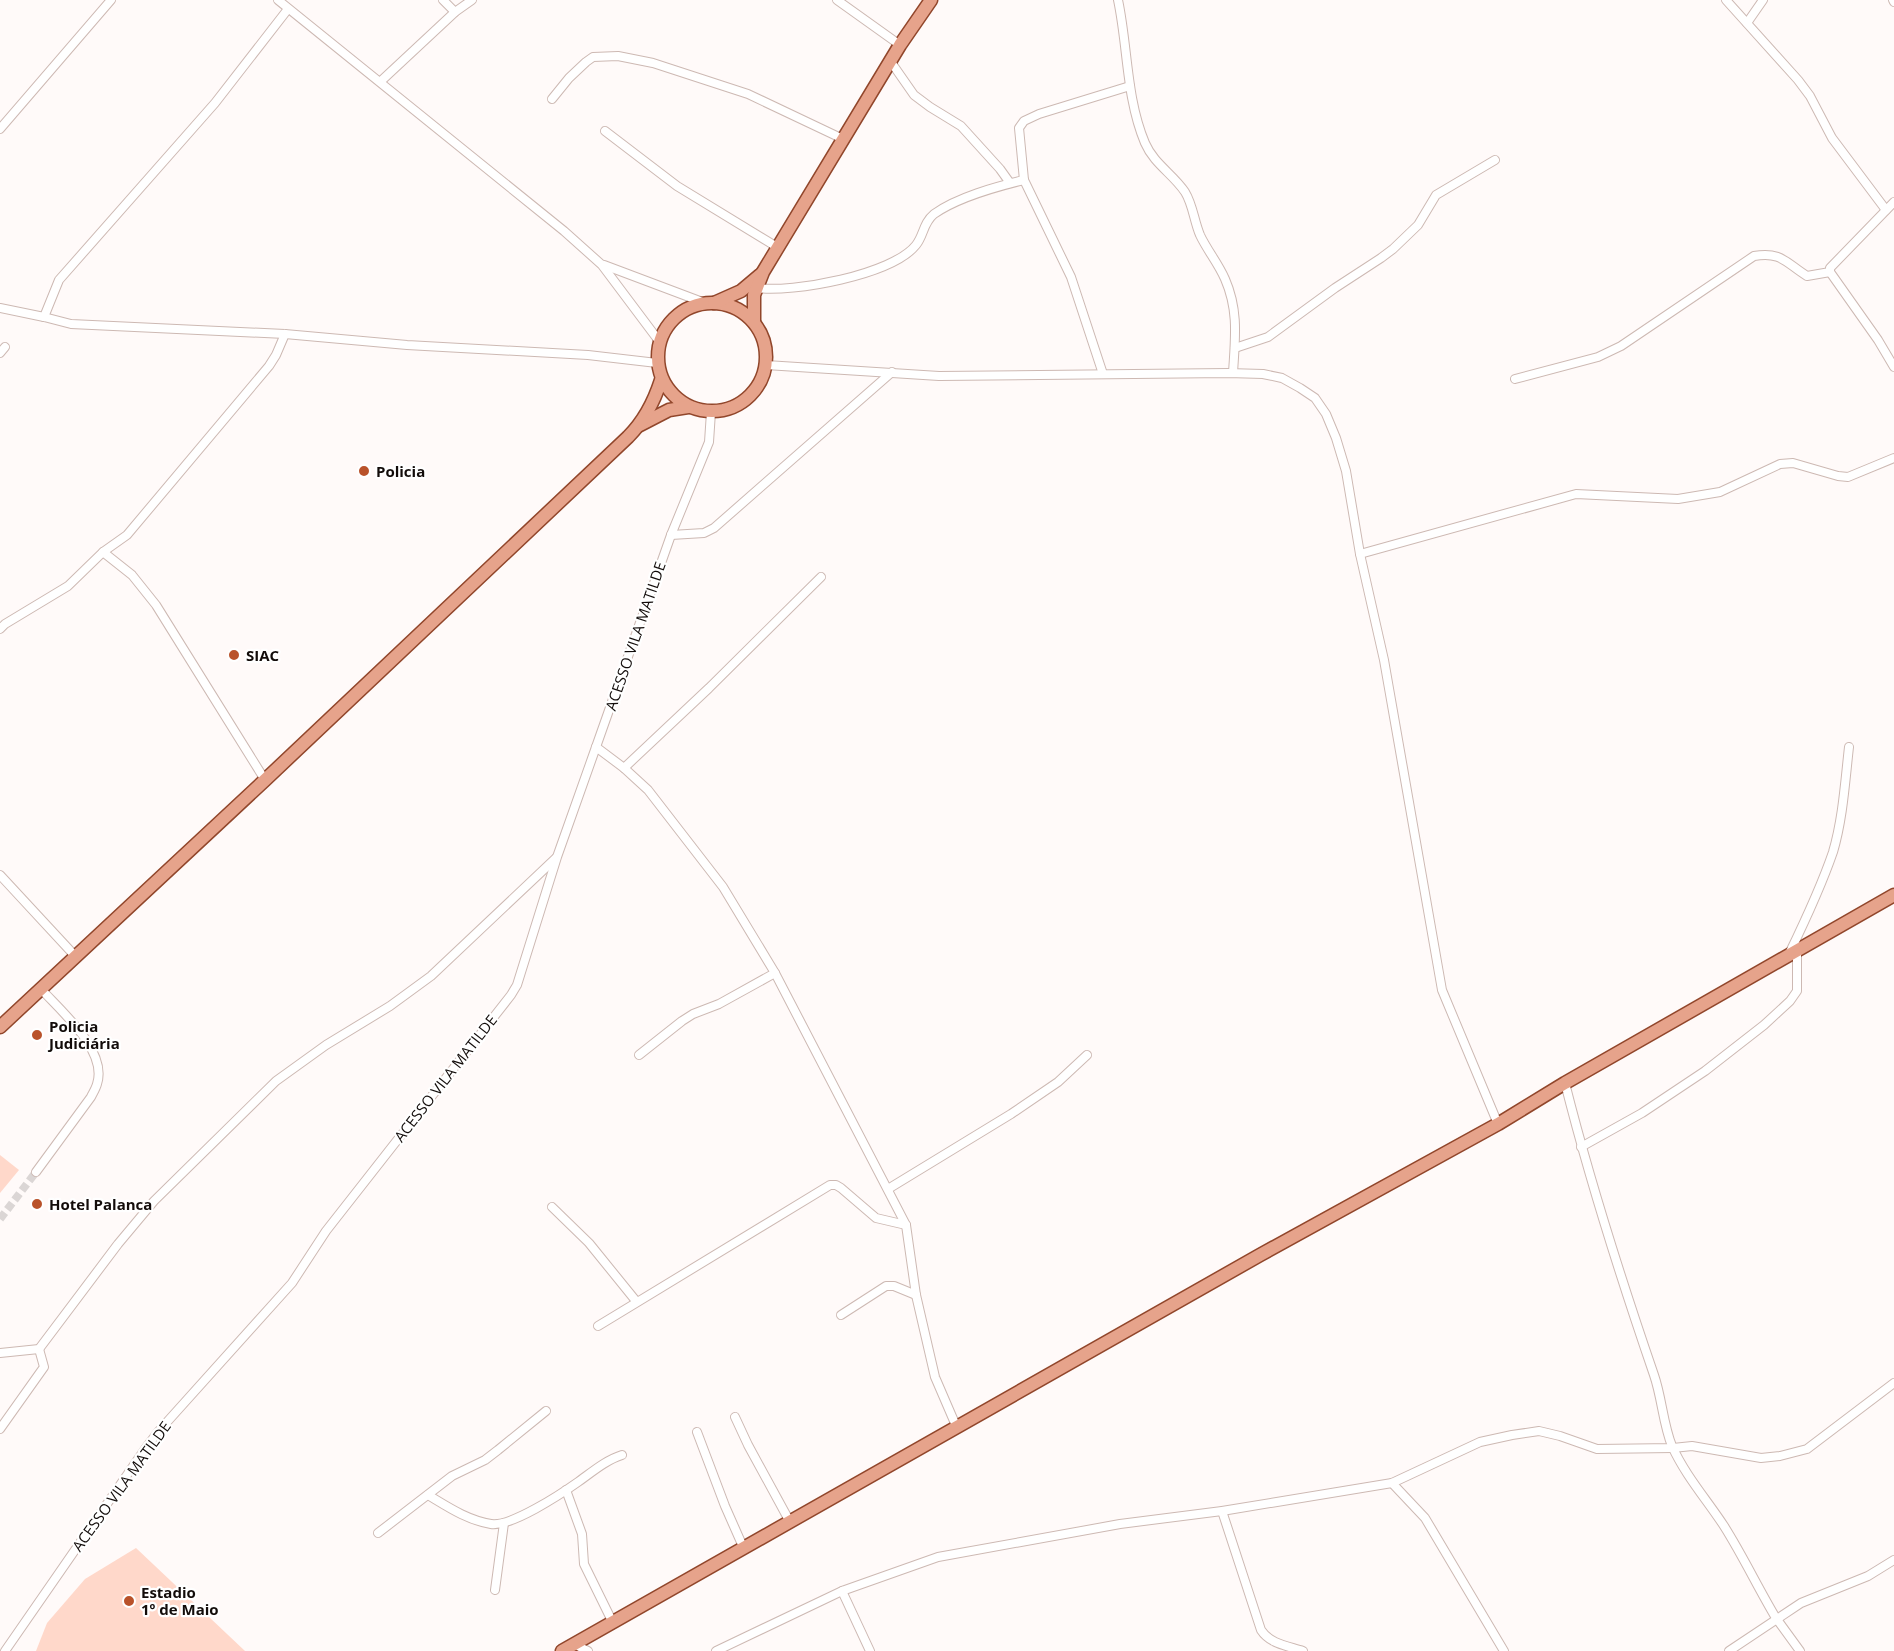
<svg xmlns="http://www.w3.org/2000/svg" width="1894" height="1651" font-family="'Open Sans',sans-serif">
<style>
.green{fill:#ffd8ca}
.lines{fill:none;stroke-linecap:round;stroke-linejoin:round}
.minor-tunnel{stroke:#dbd6d5;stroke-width:8;stroke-dasharray:8 4;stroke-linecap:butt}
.minor-casing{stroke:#cdb9b3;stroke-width:10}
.primary-casing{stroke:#91462b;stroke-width:15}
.minor{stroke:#fff;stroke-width:8}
.primary{stroke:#e6a38b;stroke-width:12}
.poi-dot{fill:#b9522a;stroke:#fff;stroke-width:2}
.labels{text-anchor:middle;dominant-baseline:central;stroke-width:4.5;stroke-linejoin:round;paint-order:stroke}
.poi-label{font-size:15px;font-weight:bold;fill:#120c0a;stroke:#fff;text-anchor:start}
.street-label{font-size:15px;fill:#120c0a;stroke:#fff}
</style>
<rect width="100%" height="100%" fill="#fffaf9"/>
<g class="green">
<path d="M 0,1155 L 19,1170 L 0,1193 Z"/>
<path d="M 136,1548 L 245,1651 L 36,1651 L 47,1623 L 85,1579 Z"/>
</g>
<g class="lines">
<path class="minor-tunnel" d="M 0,1219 L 36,1172"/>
<g class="minor-casing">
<g id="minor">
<path d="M 278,0 L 564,231 L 602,265 L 659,341"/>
<path d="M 443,0 L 455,12"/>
<path d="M 837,0 L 900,45"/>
<path d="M 1118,0 C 1128,47 1126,98 1145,143 C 1154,164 1173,174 1185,192 C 1193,205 1194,221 1200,235 C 1207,250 1218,263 1225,279 C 1239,311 1235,339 1233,373"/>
<path d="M 1726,0 L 1798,80 L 1810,96 L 1832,138 L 1886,210"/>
<path d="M 1893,0 L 1894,2"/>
<path d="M 1747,23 L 1763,0"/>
<path d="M 891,62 L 914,95 L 930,107 L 961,126 L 1000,169 L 1010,183"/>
<path d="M 381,81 L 455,12 L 472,0"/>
<path d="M 552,99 L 569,78 L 586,62 L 593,57 L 618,56 L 653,63 L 748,94 L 843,139"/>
<path d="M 0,129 L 111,0"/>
<path d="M 605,131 L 677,186 L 777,247"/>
<path d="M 1024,180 L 1071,277 L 1103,374"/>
<path d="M 1894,202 L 1830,268 L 1830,272 L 1878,340 L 1894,367"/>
<path d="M 604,265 L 705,303"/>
<path d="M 756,288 C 793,293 892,275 916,245 C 924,235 923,223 934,214 C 958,197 995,187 1024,180 L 1019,128 L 1024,121 L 1039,114 L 1130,86"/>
<path d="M 0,308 L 44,317 L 71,324 L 285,334 L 407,345 L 588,355 L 657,363"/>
<path d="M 44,317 L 59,280 L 215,103 L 288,9"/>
<path d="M 1235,348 L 1268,337 L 1335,288 L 1381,258 L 1393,249 L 1418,225 L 1436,195 L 1495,160"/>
<path d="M 0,353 L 5,347"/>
<path d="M 766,365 L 939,376 L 1228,373 L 1263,374 L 1282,378 L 1300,388 L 1315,398 L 1326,414 L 1336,438 L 1346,471 L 1360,554 L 1384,660 L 1442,990 L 1498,1124"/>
<path d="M 1515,379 L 1598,357 L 1621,346 L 1754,256 C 1781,251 1786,263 1807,276 L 1830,272"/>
<path d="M 671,535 L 704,533 L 714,528 L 892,372"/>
<path d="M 103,552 L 132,575 L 156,605 L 265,780"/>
<path d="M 1360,554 L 1576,494 L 1678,499 L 1720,492 L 1780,464 L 1793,463 L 1838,476 L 1848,477 L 1894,458"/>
<path d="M 0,629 L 5,624 L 68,586 L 103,552 L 127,535 L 269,366 L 276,355 L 285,334"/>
<path d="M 596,747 L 624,768 L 648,790 L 723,887 L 775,973 L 906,1225 L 916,1295 L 935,1377 L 957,1428"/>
<path d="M 624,768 L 709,688 L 821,577"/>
<path d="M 0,875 L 76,957"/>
<path d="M 1789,954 C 1805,921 1821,887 1833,852 C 1843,818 1845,782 1849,747"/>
<path d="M 639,1055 L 682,1021 L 693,1014 L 719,1004 L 775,973"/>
<path d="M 1565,1083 C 1590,1182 1621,1279 1654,1375 C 1662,1398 1663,1424 1672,1446 C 1685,1475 1707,1500 1724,1526 C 1743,1556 1758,1588 1776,1618 C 1784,1629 1792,1640 1800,1651"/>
<path d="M 1581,1147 L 1642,1113 L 1705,1071 L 1764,1025 L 1790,1001 L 1797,991 L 1797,950"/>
<path d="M 36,1172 L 91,1097 C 93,1093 96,1088 97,1084 C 108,1051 61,1011 41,989"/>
<path d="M 888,1189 L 1011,1114 L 1058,1082 L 1087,1055"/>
<path d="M 552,1207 L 589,1243 L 636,1301"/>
<path d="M 841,1315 L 886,1286 L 894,1286 L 916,1295"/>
<path d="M 598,1326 L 830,1185 L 836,1185 L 841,1188 L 876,1218 L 906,1225"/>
<path d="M 0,1353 L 39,1349 L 118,1244 L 154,1201 L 276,1081 L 326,1045 L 390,1006 L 431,976 L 556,858"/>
<path d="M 735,1417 L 748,1445 L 790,1522"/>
<path d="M 0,1429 L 44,1367 L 39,1349"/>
<path d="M 697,1432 L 725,1506 L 744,1549"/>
<path d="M 1392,1483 L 1425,1518 L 1504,1651"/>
<path d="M 566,1490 L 582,1534 L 584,1564 L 613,1623"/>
<path d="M 428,1495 C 448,1507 467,1520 491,1524 C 511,1527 561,1494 578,1482 C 592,1472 606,1460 622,1455"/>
<path d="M 1222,1511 L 1261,1630 C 1270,1644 1288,1646 1303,1651"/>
<path d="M 378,1533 L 452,1476 L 485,1460 L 498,1450 L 546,1411"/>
<path d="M 495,1590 L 504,1523"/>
<path d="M 842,1591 L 870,1651"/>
<path d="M 574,1644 L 588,1651"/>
<path d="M 5,1651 L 145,1449 L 158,1432 L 292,1283 L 326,1231 L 511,995 L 517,985 L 557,857 L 596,747 L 671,535 L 709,442 L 711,412"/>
<path d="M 716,1651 L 842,1591 L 938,1557 L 1120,1524 L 1222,1511 L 1392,1483 L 1480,1442 L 1512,1435 L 1539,1431 L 1560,1436 L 1597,1449 L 1673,1448 L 1692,1446 L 1761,1458 L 1780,1456 L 1807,1449 L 1894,1383"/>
<path d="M 1729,1651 L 1801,1603 L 1868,1576 L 1894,1560"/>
</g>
</g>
<g class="primary-casing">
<g id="primary">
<circle cx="712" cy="357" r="54"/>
<path d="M 714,303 L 741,291 L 760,275"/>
<path d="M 754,322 L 754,295 L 763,272 L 900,45 L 931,0"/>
<path d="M 640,425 L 669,410 L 688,407"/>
<path d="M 0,1027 L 265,780 L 628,437 C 644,421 654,402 661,380"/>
<path d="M 562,1651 L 1260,1255 L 1498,1124 L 1565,1083 L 1894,895"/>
</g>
</g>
<use href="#minor" class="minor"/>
<use href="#primary" class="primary"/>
</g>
<g class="poi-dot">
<circle cx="364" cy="471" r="6"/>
<circle cx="234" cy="655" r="6"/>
<circle cx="37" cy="1035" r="6"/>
<circle cx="37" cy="1204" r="6"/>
<circle cx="129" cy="1601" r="6"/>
</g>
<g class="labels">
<g class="poi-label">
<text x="376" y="471">Policia</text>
<text x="246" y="655">SIAC</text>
<text x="49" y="1026">Policia<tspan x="49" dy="17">Judiciária</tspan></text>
<text x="49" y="1204">Hotel Palanca</text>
<text x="141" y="1592">Estadio<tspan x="141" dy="17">1º de Maio</tspan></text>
</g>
<g class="street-label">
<text transform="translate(635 636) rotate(-71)">ACESSO VILA MATILDE</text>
<text transform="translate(445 1078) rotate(-52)">ACESSO VILA MATILDE</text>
<text transform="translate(121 1486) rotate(-54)">ACESSO VILA MATILDE</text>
</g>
</g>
</svg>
